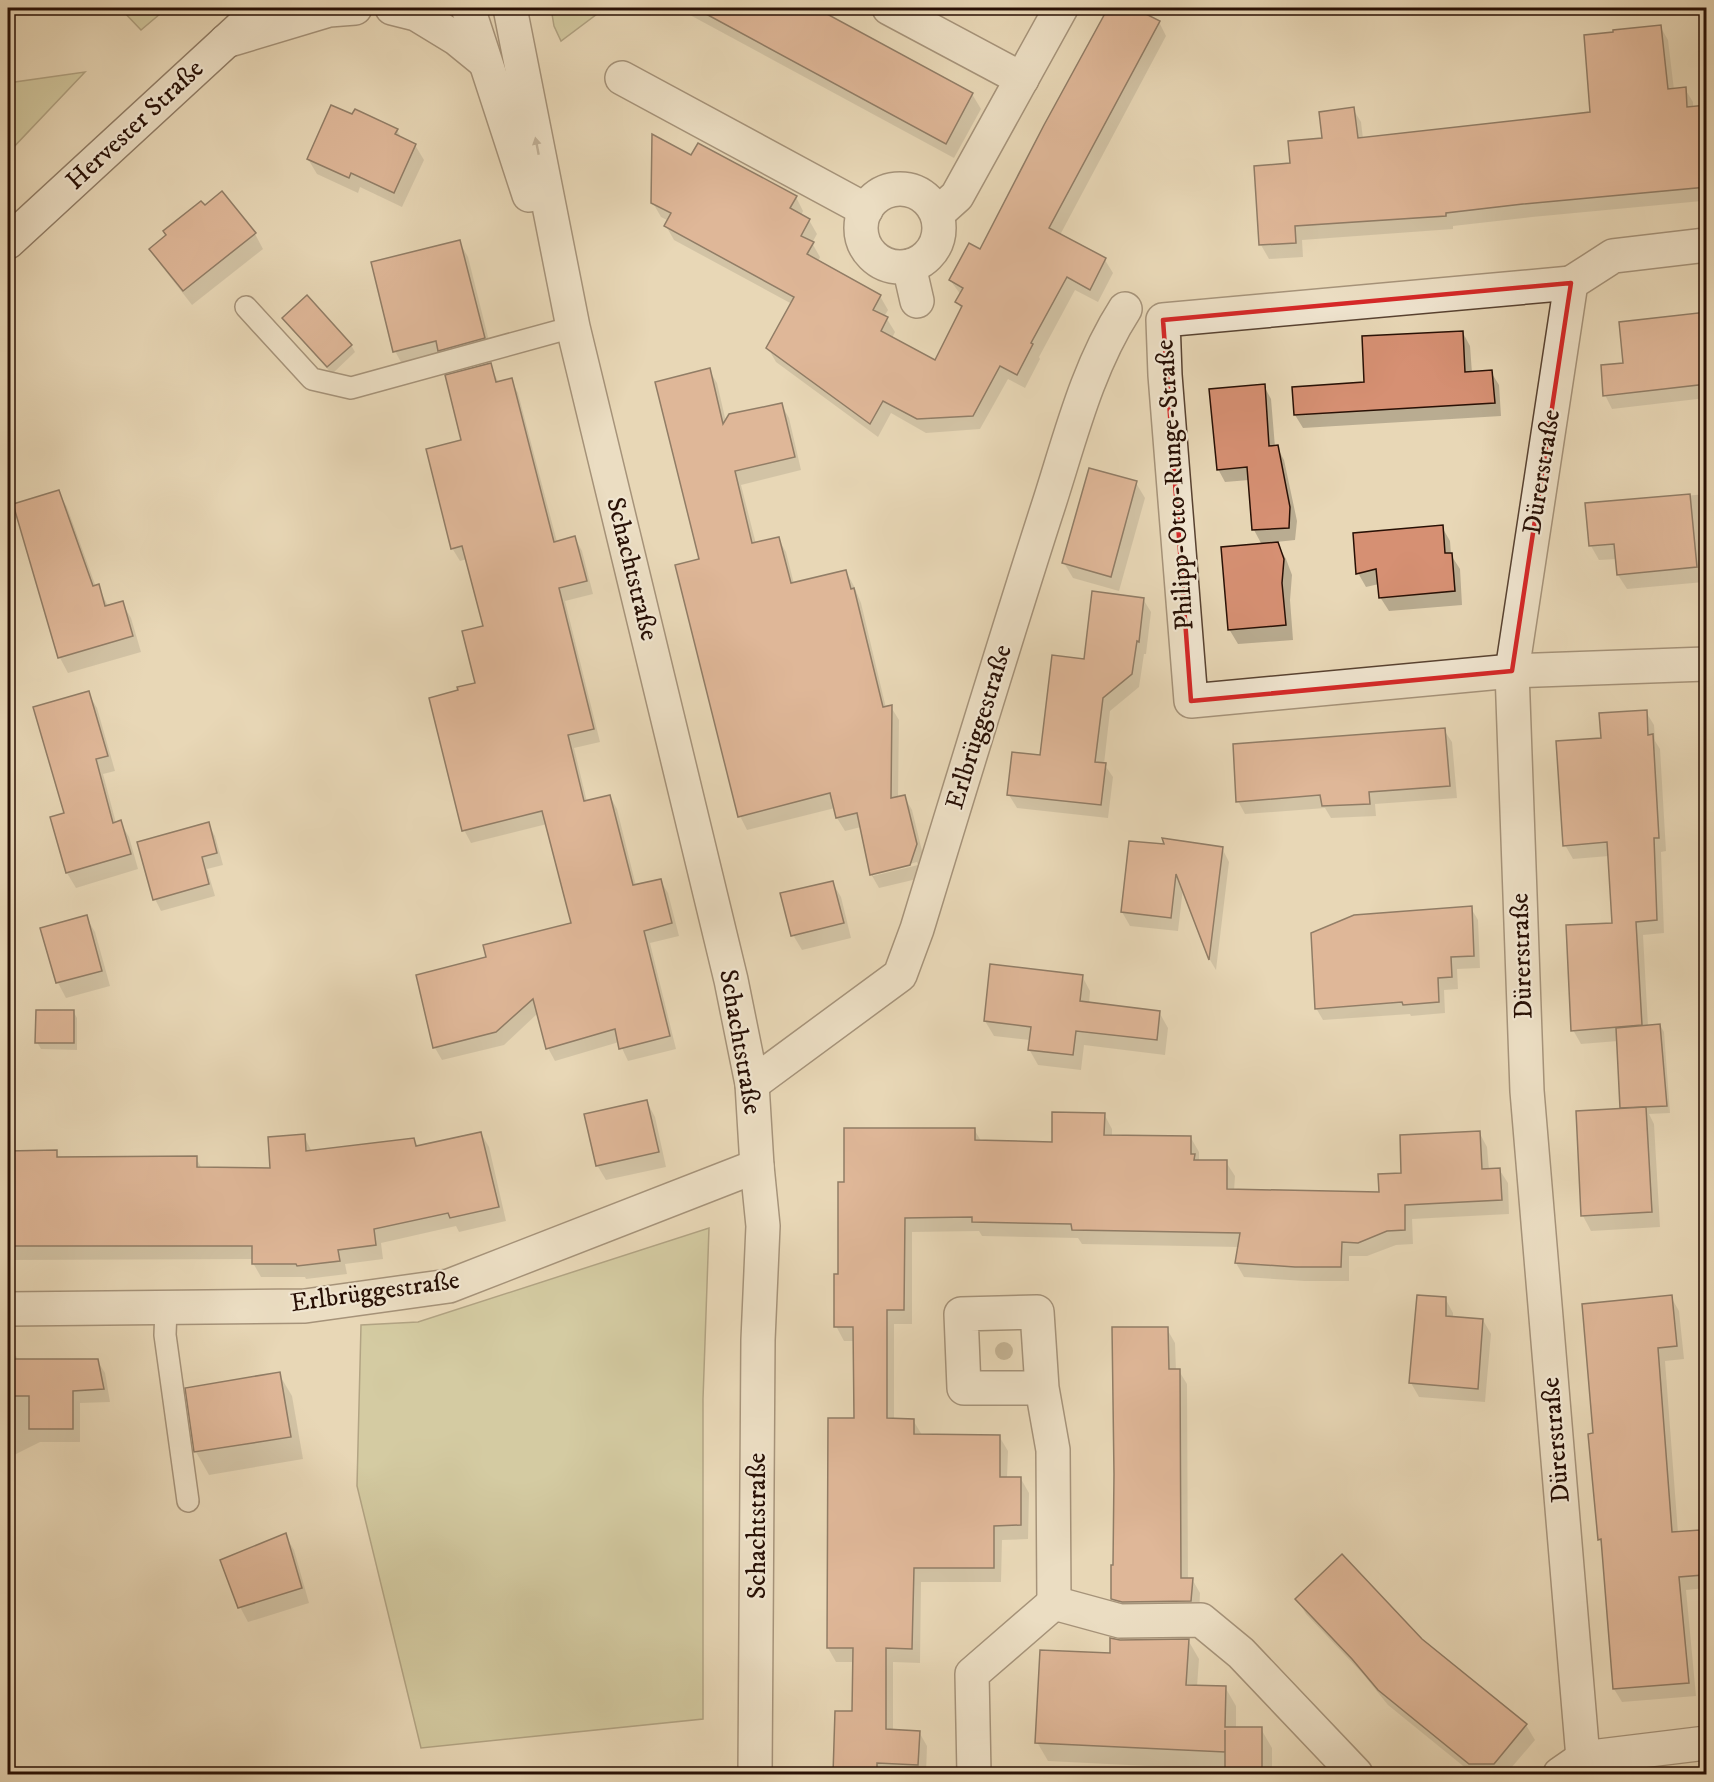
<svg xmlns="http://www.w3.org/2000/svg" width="1714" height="1782" font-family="'IM FELL DW Pica',serif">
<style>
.green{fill:#bcbd89;stroke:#726647;stroke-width:1.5}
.shadow{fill:#0003;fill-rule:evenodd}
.building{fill:#d69073;stroke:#281005;stroke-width:1.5}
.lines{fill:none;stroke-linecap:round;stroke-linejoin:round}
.service-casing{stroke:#584231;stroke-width:24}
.minor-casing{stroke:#584231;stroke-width:36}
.tertiary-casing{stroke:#584231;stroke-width:36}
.secondary-casing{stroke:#281005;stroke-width:36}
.service{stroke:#f0e5d0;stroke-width:21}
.minor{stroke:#f0e5d0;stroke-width:33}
.tertiary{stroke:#f0e5d0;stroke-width:33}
.secondary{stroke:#f0e5d0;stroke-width:33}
.tree{fill:#9b8b6e}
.oneway{fill:#968575}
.marked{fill:none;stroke:#d62828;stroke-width:4.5;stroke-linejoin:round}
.labels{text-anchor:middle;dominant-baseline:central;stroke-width:4.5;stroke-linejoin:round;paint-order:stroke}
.street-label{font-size:26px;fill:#281005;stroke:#f0e5d0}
</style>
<rect width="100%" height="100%" fill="#e8d7b6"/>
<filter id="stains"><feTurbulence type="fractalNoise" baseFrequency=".00333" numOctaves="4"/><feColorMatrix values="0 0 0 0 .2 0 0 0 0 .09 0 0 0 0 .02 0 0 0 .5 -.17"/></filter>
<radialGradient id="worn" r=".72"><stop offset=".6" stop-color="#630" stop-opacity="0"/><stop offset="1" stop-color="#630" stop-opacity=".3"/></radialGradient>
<g class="green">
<path d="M 127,8 L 167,8 L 141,30 L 123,11 Z"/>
<path d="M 551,8 L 605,8 L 561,41 L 554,26 Z"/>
<path d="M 85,72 L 8,153 L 8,83 Z"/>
<path d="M 709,1228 L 703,1399 L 703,1719 L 421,1748 L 357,1486 L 361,1325 L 418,1322 Z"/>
</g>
<g class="shadow">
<path d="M 677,8 L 813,8 L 972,94 L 981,109 L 954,158 Z"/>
<path d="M 1110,8 L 1131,8 L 1159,22 L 1166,36 L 1060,235 L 1105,260 L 1113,273 L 1098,302 L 1075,290 L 1039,357 L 1040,359 L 1025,388 L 1008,379 L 980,429 L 926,433 L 891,413 L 878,437 L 776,362 L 768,348 L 792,304 L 674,240 L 666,226 L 669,221 L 661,217 L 653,203 L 691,157 L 796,197 L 803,211 L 801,216 L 809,220 L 817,234 L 812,243 L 820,257 L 818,262 L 880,296 L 888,310 L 884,317 L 887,319 L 895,332 L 892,338 L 935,362 L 962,310 L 957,302 L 961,295 L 950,280 L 980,251 L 1045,126 Z"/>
<path d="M 1660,26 L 1668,40 L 1674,90 L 1685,89 L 1693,102 L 1693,108 L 1706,107 L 1706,208 L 1702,201 L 1532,217 L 1453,226 L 1453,229 L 1302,240 L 1303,257 L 1269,259 L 1261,245 L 1256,167 L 1292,164 L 1324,139 L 1353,109 L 1361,122 L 1363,139 L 1592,113 Z"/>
<path d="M 397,130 L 402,139 L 415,145 L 424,160 L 402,207 L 360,187 L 358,193 L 317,174 L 308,159 Z"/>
<path d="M 255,234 L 263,249 L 192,305 L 160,264 L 151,249 Z"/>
<path d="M 459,241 L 468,257 L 492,353 L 403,366 L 395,351 Z"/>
<path d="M 1706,314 L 1706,398 L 1612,409 L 1605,395 Z"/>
<path d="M 284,318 L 351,345 L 355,352 L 332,374 L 288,325 Z"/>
<path d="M 1463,333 L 1470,346 L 1472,373 L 1491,372 L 1499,385 L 1501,416 L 1303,428 L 1295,415 L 1366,383 Z"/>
<path d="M 490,365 L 499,383 L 511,380 L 518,393 L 557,542 L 575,538 L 582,551 L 593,594 L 565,601 L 600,742 L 574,748 L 587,802 L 610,796 L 617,809 L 636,886 L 660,880 L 668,893 L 679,936 L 650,943 L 676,1049 L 628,1061 L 619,1042 L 555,1061 L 548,1048 L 538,1013 L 504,1045 L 442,1060 L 435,1048 L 417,976 L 488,958 L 573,924 L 547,824 L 471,843 L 464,830 L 477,684 L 485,627 L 467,559 L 460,561 L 452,548 L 462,441 Z"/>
<path d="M 709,370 L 717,383 L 726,422 L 781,404 L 789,418 L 801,470 L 741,485 L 756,544 L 778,538 L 786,552 L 794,584 L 846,572 L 854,586 L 861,603 L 886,708 L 891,707 L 899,720 L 898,798 L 904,796 L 912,810 L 924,859 L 917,879 L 879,888 L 871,874 L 861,827 L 845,831 L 837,818 L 835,808 L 747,830 L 740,816 L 700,560 ZM 917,862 L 918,865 L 873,876 L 873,873 Z"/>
<path d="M 1264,386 L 1271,399 L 1275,447 L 1277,447 L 1284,460 L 1297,521 L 1295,540 L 1276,542 L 1286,559 L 1292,575 L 1290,600 L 1293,640 L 1238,644 L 1229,629 L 1262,545 L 1254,530 L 1249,480 L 1225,482 L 1218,469 Z"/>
<path d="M 1136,483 L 1145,498 L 1119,591 L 1073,578 L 1064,563 Z"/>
<path d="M 58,492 L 67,507 L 96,587 L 98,586 L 108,606 L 122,603 L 131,618 L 141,652 L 68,673 L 60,658 Z"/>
<path d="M 1706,494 L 1706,579 L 1704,579 L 1704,582 L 1627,589 L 1618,575 L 1617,559 L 1599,560 L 1591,546 L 1587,505 Z"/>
<path d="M 1442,527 L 1450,541 L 1451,555 L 1460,569 L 1462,605 L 1389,611 L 1380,597 L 1379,584 L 1366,587 L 1358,573 Z"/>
<path d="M 1143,599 L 1151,612 L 1146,654 L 1144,654 L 1139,687 L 1110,711 L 1104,764 L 1113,777 L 1108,818 L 1017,808 L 1009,795 L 1041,757 L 1085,660 Z"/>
<path d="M 88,693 L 97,708 L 115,771 L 103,774 L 116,823 L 120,822 L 129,837 L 138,869 L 76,888 L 67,873 L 65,814 Z"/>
<path d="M 1646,712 L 1654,725 L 1655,741 L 1660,749 L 1666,851 L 1661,852 L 1664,933 L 1643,935 L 1648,1026 L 1660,1025 L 1664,1032 L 1670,1113 L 1649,1114 L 1654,1124 L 1660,1227 L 1591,1231 L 1583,1216 L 1577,1112 L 1623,1110 L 1618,1041 L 1581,1044 L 1573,1030 L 1614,924 L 1609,856 L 1573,859 L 1565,845 L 1603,739 Z"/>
<path d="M 1444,730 L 1452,742 L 1457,798 L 1375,804 L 1376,816 L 1331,818 L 1325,808 L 1245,814 L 1238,801 Z"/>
<path d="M 208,824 L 215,836 L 223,865 L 207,869 L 215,896 L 161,911 L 155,899 Z"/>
<path d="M 1131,842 L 1222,848 L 1229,862 L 1216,970 L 1210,960 L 1183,888 L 1178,931 L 1130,926 L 1122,912 Z"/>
<path d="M 832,882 L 841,897 L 851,938 L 802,950 L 793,935 Z"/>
<path d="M 1471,908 L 1478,920 L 1480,968 L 1457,969 L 1458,989 L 1444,990 L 1445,1013 L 1411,1016 L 1410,1014 L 1323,1020 L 1316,1008 Z"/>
<path d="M 86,917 L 95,932 L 110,986 L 66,998 L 58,983 L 42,929 Z"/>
<path d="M 1082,976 L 1090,991 L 1089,1004 L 1159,1012 L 1168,1028 L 1165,1055 L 1084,1045 L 1081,1070 L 1038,1065 L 1029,1049 L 1030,1040 L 994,1036 L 985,1021 Z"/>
<path d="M 73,1011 L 77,1018 L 77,1050 L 41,1049 L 37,1042 Z"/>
<path d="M 647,1102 L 655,1117 L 666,1167 L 606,1180 L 597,1165 Z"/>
<path d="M 1104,1114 L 1112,1129 L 1112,1137 L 1191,1138 L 1199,1152 L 1199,1161 L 1226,1162 L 1235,1176 L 1234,1191 L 1381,1194 L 1403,1174 L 1479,1132 L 1487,1147 L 1489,1170 L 1499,1169 L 1508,1183 L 1509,1214 L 1412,1219 L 1413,1244 L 1396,1245 L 1367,1256 L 1349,1256 L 1349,1281 L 1304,1281 L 1244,1277 L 1236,1263 L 1239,1247 L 1082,1244 L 1078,1238 L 982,1236 L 979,1231 L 912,1232 L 912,1324 L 894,1324 L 894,1420 L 913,1420 L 922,1435 L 999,1436 L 1008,1451 L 1007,1478 L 1021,1479 L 1029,1493 L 1028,1539 L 1002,1540 L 1001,1582 L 921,1582 L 920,1663 L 893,1662 L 893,1731 L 919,1732 L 927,1746 L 926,1774 L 834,1774 L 836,1712 L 854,1713 L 854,1662 L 836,1662 L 828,1648 L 855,1419 L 855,1341 L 844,1341 L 836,1326 L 846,1184 L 974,1129 L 981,1141 L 1054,1143 Z"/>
<path d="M 481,1133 L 489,1147 L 506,1221 L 459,1232 L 456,1226 L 381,1243 L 383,1259 L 345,1264 L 347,1274 L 306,1279 L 305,1277 L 261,1277 L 253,1263 L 253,1259 L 8,1260 L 8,1152 L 56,1152 L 59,1158 L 196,1158 L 202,1169 L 272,1169 L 304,1136 L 312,1152 L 414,1139 L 418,1147 Z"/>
<path d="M 1671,1297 L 1679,1311 L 1684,1359 L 1665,1361 L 1678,1533 L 1699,1531 L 1706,1544 L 1706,1588 L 1686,1590 L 1696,1696 L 1622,1702 L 1614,1689 L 1603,1545 L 1599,1539 L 1594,1435 Z"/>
<path d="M 1445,1298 L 1453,1313 L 1453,1318 L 1483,1320 L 1491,1334 L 1485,1402 L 1419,1397 L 1411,1383 Z"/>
<path d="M 1167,1329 L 1175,1343 L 1176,1371 L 1179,1371 L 1187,1384 L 1188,1579 L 1192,1579 L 1200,1593 L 1199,1615 L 1120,1613 L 1112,1599 Z"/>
<path d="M 8,1356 L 16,1356 L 19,1361 L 97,1360 L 105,1373 L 110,1402 L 80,1403 L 80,1442 L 40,1442 L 8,1458 Z"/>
<path d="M 279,1374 L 292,1396 L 303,1459 L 209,1475 L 196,1452 L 187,1389 Z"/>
<path d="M 285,1535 L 294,1550 L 309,1603 L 248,1622 L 240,1607 Z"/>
<path d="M 1297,1599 L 1421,1640 L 1526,1725 L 1535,1740 L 1506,1774 L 1473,1774 L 1388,1705 L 1363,1674 L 1306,1614 Z"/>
<path d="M 1188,1640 L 1199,1659 L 1197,1687 L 1225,1687 L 1236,1706 L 1236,1729 L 1261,1729 L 1272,1748 L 1272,1770 L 1301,1770 L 1303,1774 L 1227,1774 L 1227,1770 L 1048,1761 L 1037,1742 L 1111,1655 L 1120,1641 Z"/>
</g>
<g class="building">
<path d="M 695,8 L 816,8 L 973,93 L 946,144 Z"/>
<path d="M 1108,8 L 1134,8 L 1160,21 L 1049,228 L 1106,258 L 1090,290 L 1067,277 L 1031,343 L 1033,344 L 1017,375 L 1000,366 L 973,416 L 917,419 L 883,401 L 870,424 L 766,348 L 794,297 L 664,226 L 671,213 L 651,203 L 652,134 L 691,155 L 698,143 L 797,196 L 790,208 L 810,219 L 801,236 L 814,242 L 807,254 L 881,295 L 873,310 L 888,317 L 881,331 L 935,360 L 962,306 L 955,302 L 963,288 L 949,280 L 969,243 L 980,249 L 1044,125 Z"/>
<path d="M 1661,25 L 1668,89 L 1686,87 L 1687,107 L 1707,105 L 1707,187 L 1523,204 L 1446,213 L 1446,216 L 1295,226 L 1296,243 L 1259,245 L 1254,166 L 1290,163 L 1288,141 L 1322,138 L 1319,112 L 1354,107 L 1358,138 L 1590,112 L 1584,35 L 1613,32 L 1613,30 Z"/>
<path d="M 331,105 L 352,114 L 355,109 L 398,129 L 395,134 L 416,144 L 394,193 L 351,173 L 349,178 L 307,159 Z"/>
<path d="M 222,191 L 256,233 L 183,291 L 149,249 L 166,235 L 163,231 L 201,201 L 205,205 Z"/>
<path d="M 460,240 L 485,338 L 438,351 L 436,341 L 393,352 L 371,262 Z"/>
<path d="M 307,295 L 352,345 L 327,367 L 282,318 Z"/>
<path d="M 1707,312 L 1707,384 L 1603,396 L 1601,365 L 1623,363 L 1619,322 Z"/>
<path d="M 1463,331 L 1465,372 L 1492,370 L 1495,403 L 1294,415 L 1292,387 L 1364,382 L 1362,336 Z"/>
<path d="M 491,363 L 496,382 L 512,378 L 554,542 L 575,536 L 587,581 L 559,588 L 594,729 L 568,735 L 584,801 L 610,795 L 633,885 L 661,879 L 672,923 L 644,931 L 670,1036 L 619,1049 L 615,1029 L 546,1049 L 533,999 L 496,1032 L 433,1048 L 416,975 L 486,957 L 483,945 L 571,923 L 542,811 L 462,831 L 429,698 L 458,690 L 457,687 L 475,683 L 462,631 L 483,626 L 462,546 L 451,549 L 426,449 L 461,440 L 445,375 Z"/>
<path d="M 710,368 L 723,424 L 729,414 L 782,403 L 795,457 L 735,471 L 752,543 L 779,537 L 791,583 L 846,570 L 851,589 L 854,588 L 883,707 L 892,705 L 891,798 L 905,795 L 917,844 L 910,865 L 870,875 L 857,813 L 836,818 L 830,793 L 738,817 L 675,565 L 699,559 L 655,382 Z"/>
<path d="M 1265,384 L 1269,446 L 1278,445 L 1290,507 L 1289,528 L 1252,530 L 1247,467 L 1217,470 L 1209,389 Z"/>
<path d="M 1089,468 L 1137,481 L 1111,577 L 1062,563 Z"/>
<path d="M 59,490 L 93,586 L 99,584 L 105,606 L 123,601 L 133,636 L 58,658 L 13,504 Z"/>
<path d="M 1690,494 L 1697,567 L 1617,575 L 1614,544 L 1589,546 L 1585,503 Z"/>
<path d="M 1443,525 L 1445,553 L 1452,553 L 1455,591 L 1379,598 L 1376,569 L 1356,574 L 1353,533 Z"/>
<path d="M 1278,542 L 1284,559 L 1282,583 L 1286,625 L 1228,630 L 1221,547 Z"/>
<path d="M 1092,591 L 1144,598 L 1139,642 L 1137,641 L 1132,674 L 1103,698 L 1095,762 L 1106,763 L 1101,805 L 1007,795 L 1012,752 L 1040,755 L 1052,655 L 1084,659 Z"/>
<path d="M 89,691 L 108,756 L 96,759 L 113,823 L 121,820 L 131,854 L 66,873 L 50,817 L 64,813 L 33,707 Z"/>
<path d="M 1647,710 L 1648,735 L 1653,734 L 1659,838 L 1654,838 L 1657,920 L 1636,922 L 1642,1025 L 1571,1031 L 1566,925 L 1612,923 L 1607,842 L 1563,846 L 1556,741 L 1601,738 L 1599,713 Z"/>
<path d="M 1445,728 L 1450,786 L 1369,792 L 1370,804 L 1322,806 L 1320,795 L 1236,802 L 1233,744 Z"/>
<path d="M 209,822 L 217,853 L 202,857 L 209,884 L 153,900 L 137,842 Z"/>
<path d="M 1162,838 L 1223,847 L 1209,960 L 1176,874 L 1171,918 L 1121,912 L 1129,841 L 1164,844 Z"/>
<path d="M 833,881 L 844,923 L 791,936 L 780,893 Z"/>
<path d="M 1472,906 L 1474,956 L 1451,957 L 1452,977 L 1438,978 L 1439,1002 L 1403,1005 L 1402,1002 L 1315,1009 L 1311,933 L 1354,915 Z"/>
<path d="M 87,915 L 102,971 L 56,983 L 40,928 Z"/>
<path d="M 990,964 L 1083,975 L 1080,1001 L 1160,1011 L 1157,1040 L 1076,1031 L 1073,1055 L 1028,1050 L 1031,1027 L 984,1021 Z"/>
<path d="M 36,1010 L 74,1010 L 74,1043 L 35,1043 Z"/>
<path d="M 1660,1024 L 1667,1106 L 1620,1108 L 1616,1028 Z"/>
<path d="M 647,1100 L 659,1152 L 596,1166 L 584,1114 Z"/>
<path d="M 1646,1107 L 1652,1212 L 1581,1216 L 1576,1111 Z"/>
<path d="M 1052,1112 L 1105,1113 L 1104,1135 L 1191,1136 L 1191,1154 L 1195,1154 L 1194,1160 L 1227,1160 L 1227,1189 L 1379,1192 L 1378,1174 L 1401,1173 L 1400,1135 L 1480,1131 L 1482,1169 L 1500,1168 L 1502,1200 L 1405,1205 L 1405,1230 L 1387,1231 L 1358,1243 L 1342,1242 L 1341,1267 L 1295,1267 L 1235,1263 L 1240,1233 L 1072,1230 L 1071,1224 L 972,1222 L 972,1217 L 905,1218 L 904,1310 L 887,1310 L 887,1418 L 914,1419 L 914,1434 L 1000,1435 L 1000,1477 L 1021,1477 L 1021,1525 L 994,1526 L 994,1568 L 914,1568 L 912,1649 L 886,1648 L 886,1729 L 920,1731 L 918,1765 L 877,1763 L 877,1774 L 833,1774 L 835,1711 L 852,1711 L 853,1648 L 827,1648 L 828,1418 L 854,1418 L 853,1327 L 834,1327 L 834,1274 L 838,1274 L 838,1182 L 844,1182 L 844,1128 L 975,1128 L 975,1140 L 1052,1142 Z"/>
<path d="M 481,1132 L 499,1207 L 450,1218 L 448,1213 L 374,1229 L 376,1245 L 338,1250 L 340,1261 L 297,1266 L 296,1264 L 252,1264 L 252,1246 L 8,1246 L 8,1151 L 57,1150 L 57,1157 L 197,1156 L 197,1167 L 270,1168 L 268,1137 L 305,1134 L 306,1151 L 414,1138 L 416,1146 Z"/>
<path d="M 1417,1295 L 1446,1297 L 1446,1316 L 1483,1319 L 1478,1389 L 1409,1383 Z"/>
<path d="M 1672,1295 L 1677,1346 L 1658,1348 L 1672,1532 L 1700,1530 L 1703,1575 L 1679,1577 L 1689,1683 L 1613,1689 L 1601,1539 L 1598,1540 L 1588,1434 L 1593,1433 L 1582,1304 Z"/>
<path d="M 1112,1327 L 1168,1327 L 1169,1369 L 1180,1369 L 1181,1578 L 1193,1578 L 1191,1601 L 1122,1602 L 1111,1599 L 1111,1565 L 1113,1565 L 1114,1474 Z"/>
<path d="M 8,1359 L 98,1359 L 104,1389 L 73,1391 L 73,1429 L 29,1429 L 29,1396 L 8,1396 Z"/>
<path d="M 280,1372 L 291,1437 L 194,1452 L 185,1388 Z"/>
<path d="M 286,1533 L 302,1588 L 238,1608 L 220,1560 Z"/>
<path d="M 1342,1554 L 1422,1639 L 1527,1724 L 1494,1764 L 1469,1764 L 1378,1690 L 1352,1659 L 1295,1599 Z"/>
<path d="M 1110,1638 L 1120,1640 L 1189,1639 L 1186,1685 L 1226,1686 L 1225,1727 L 1262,1727 L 1262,1774 L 1225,1774 L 1225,1730 L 1225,1752 L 1035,1743 L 1040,1650 L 1110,1653 Z"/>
</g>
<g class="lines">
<g class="service-casing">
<g id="service">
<path d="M 246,307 L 312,379 L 351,388 L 573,327"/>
<path d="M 166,1307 L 165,1335 L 188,1501"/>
</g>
</g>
<g class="minor-casing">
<g id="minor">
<path d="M 889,8 L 1022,79"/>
<path d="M 622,78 L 866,210"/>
<circle cx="900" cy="228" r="39"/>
<path d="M 937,214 L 957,196 L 1061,8"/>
<path d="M 909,266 L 917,301"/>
<path d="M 1571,283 L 1163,320 L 1165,375 L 1191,701 L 1512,671 L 1706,664"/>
<path d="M 752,1084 L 900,975 L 917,929 C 959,791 1001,653 1045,516 C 1068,447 1085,371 1125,309"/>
<path d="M 8,1309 L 305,1306 L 449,1286 L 757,1166"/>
<path d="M 1042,1388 L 964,1388 L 961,1314 L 1037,1312 L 1042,1388 L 1053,1450 L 1054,1603"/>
<path d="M 974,1774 L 972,1674 L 1054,1603 L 1120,1621 L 1201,1620 L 1241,1653 L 1356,1774"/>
<path d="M 1560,1774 L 1583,1758 L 1706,1743"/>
<path d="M 1586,1774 L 1583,1758 L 1527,1091 L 1512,671 L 1571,283 L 1613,256 L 1706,245"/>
</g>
</g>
<g class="tertiary-casing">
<g id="tertiary">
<path d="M 392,8 L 416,14 L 457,39 L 484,61"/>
<path d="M 468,8 L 529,195"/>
<path d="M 510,8 L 573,327 L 731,980 L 752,1084 L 757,1166 L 763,1226 L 758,1340 L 755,1774"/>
<path d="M 226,41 L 329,10 L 355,8"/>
</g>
</g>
<g class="secondary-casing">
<path id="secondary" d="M 8,242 L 262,8"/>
</g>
<use href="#service" class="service"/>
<use href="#minor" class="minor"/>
<use href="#tertiary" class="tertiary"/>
<use href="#secondary" class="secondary"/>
</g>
<circle class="tree" cx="1004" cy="1351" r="9"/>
<defs><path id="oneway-solid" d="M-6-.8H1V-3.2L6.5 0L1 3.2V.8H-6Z" transform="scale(1.5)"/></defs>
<use class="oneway" href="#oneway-solid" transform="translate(537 146) rotate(-101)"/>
<path d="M0 0H1714V1782H0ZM 1571,283 L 1512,671 L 1191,701 L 1163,320 Z" fill="#e8d7b6" fill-opacity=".55" fill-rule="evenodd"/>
<path class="marked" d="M 1571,283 L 1512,671 L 1191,701 L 1163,320 Z"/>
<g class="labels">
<g class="street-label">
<text transform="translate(135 125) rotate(-43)">Hervester Straße</text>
<text transform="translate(1542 472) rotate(-81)">Dürerstraße</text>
<text transform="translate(1175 485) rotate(-94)">Philipp-Otto-Runge-Straße</text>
<text transform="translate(632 569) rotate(76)">Schachtstraße</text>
<text transform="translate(979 727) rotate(-73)">Erlbrüggestraße</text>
<text transform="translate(1522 956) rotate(-92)">Dürerstraße</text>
<text transform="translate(740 1042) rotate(80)">Schachtstraße</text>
<text transform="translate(375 1292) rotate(-8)">Erlbrüggestraße</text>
<text transform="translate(1556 1440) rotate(-95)">Dürerstraße</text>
<text transform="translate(757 1526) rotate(-90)">Schachtstraße</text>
</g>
</g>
<rect width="1714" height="1782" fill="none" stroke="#e8d7b6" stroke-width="30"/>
<rect x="9" y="9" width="1696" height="1764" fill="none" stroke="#281005" stroke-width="3"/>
<rect x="15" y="15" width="1684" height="1752" fill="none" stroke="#281005" stroke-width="1.5"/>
<rect width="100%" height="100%" filter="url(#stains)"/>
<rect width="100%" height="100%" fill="url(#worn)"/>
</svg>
